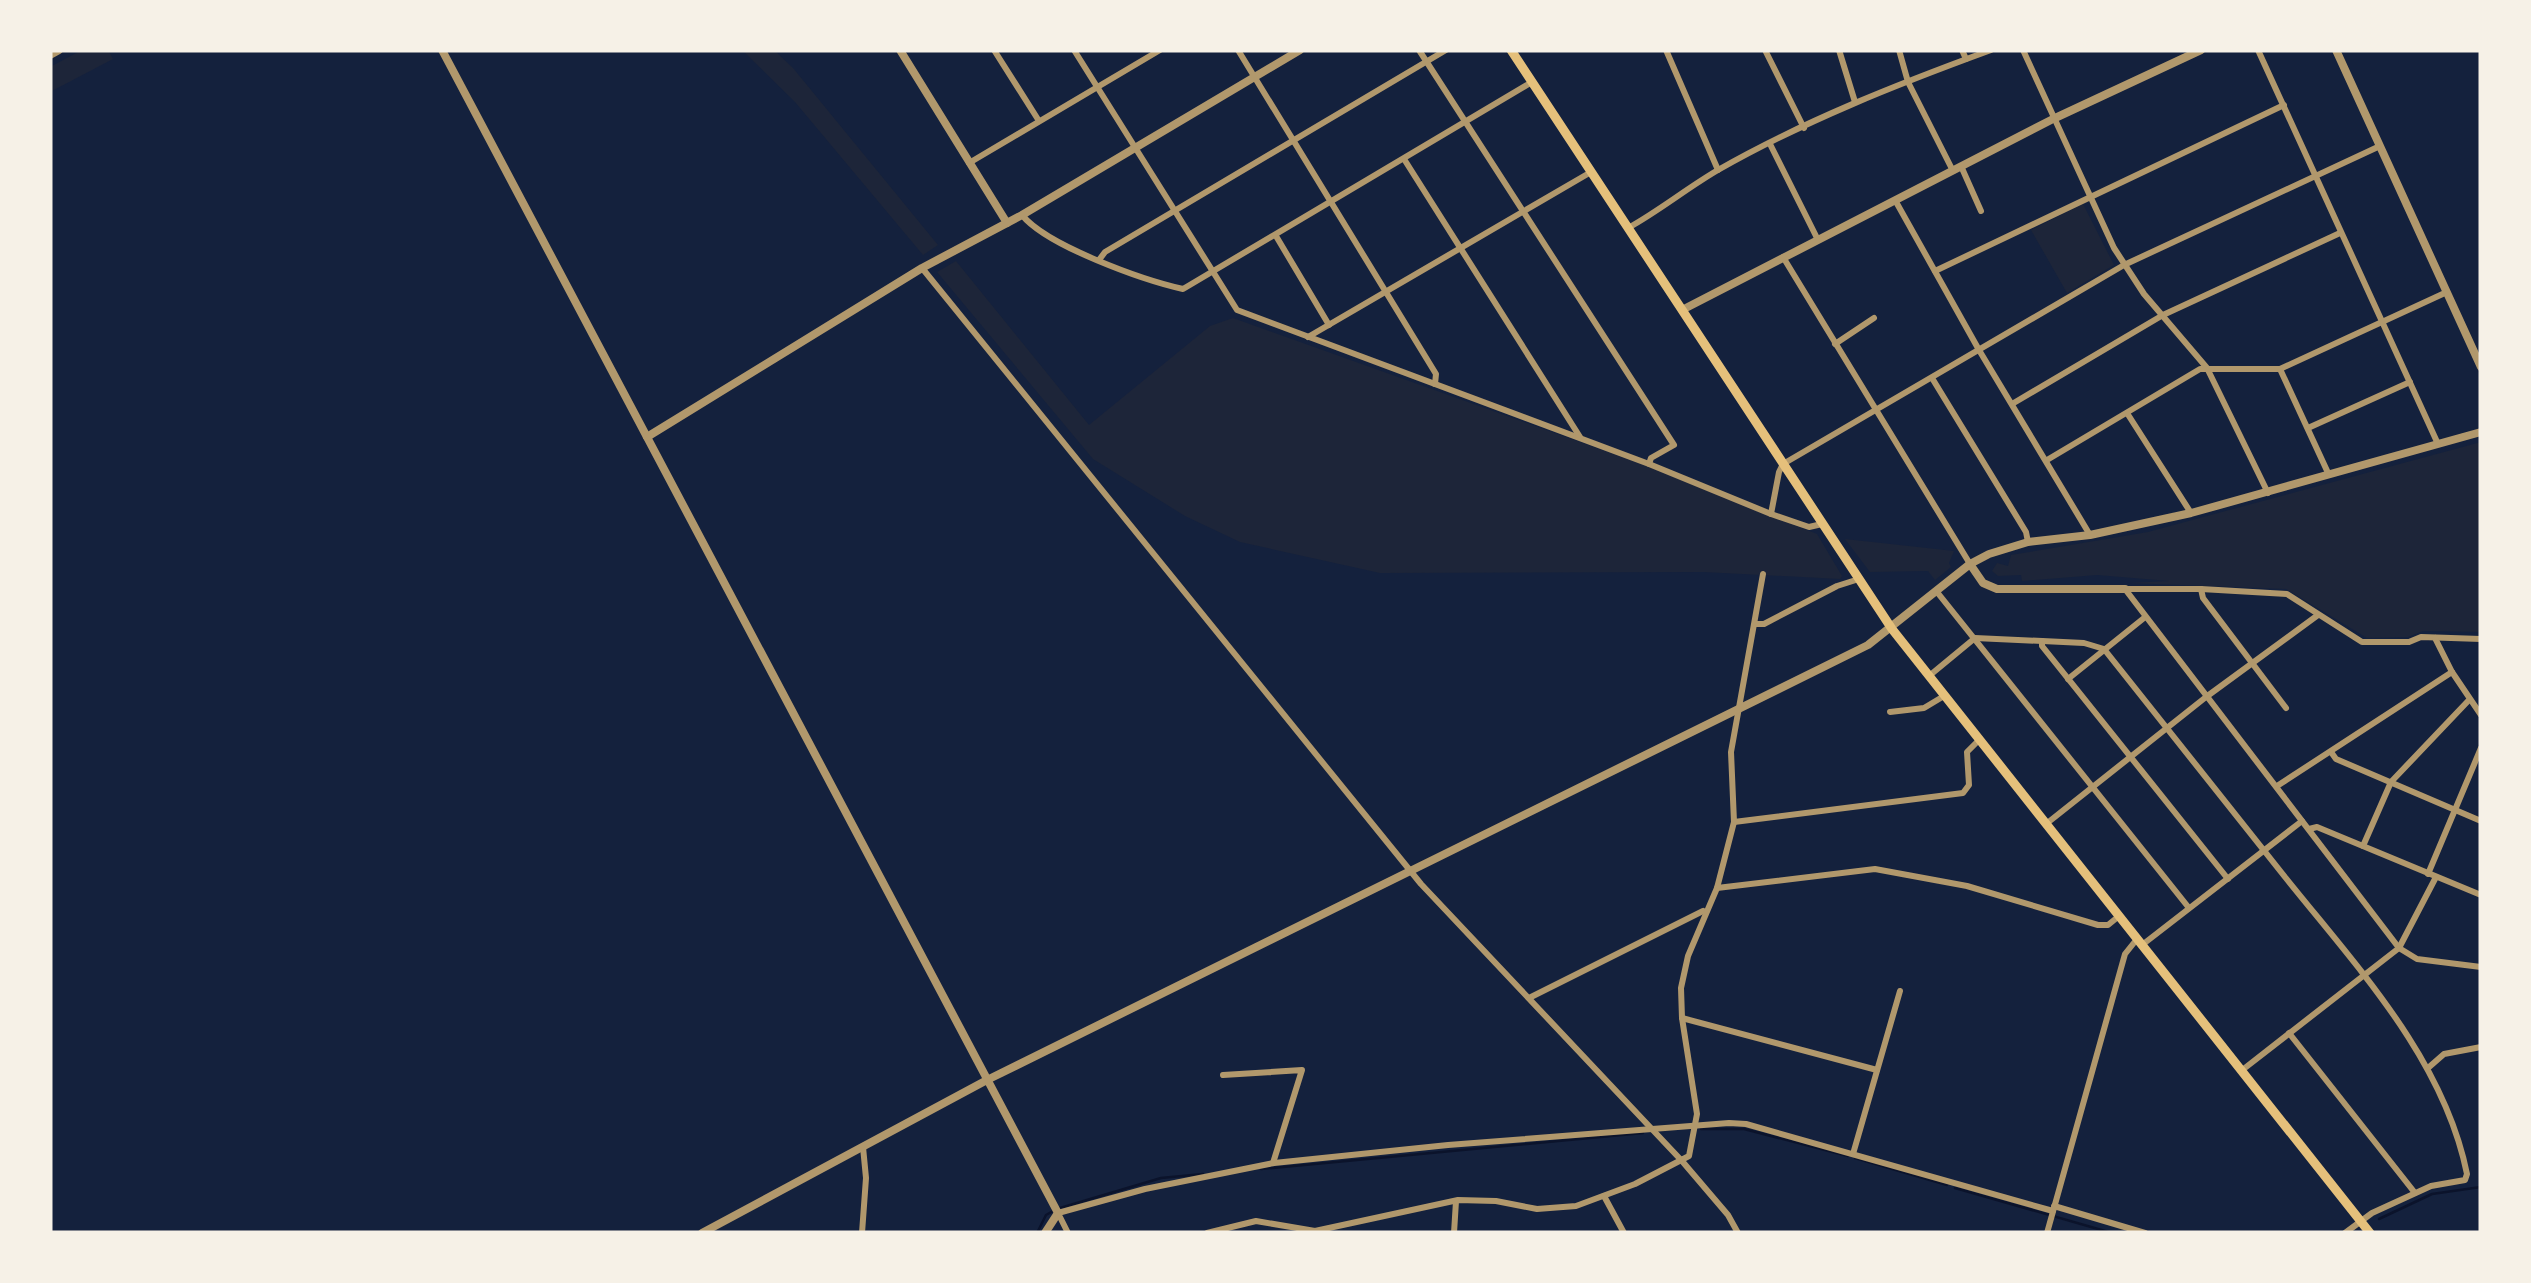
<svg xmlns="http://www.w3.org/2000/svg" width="2531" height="1283" font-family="'Archivo Narrow',sans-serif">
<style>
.green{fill:#1d2539}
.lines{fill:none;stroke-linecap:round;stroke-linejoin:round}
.stream{stroke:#0b132b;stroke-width:2.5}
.minor{stroke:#b1986c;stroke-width:6}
.tertiary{stroke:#b1986c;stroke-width:8}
.secondary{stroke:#e5c07b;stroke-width:9}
</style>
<rect width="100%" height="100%" fill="#14213d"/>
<g class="green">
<path d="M 82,50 L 108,50 L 113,59 L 50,92 L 50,67 Z"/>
<path d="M 742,50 L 774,50 L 793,68 L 938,245 L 923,255 L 795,102 Z"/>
<path d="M 2083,204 L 2114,265 L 2067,293 L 2031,230 Z"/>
<path d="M 956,261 L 1089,425 L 1210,326 L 1233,318 L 1636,462 L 1817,534 L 1842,576 L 1840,579 L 1704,572 L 1380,573 L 1240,542 L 1185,516 L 1093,459 L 937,272 Z"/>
<path d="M 2481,442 L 2481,632 L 2423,631 L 2408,637 L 2367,638 L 2286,589 L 2127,583 L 2169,581 L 2097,575 L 2022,581 L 2021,575 L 1998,576 L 1992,571 L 1997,563 L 2008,566 L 2011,555 L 2148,532 Z"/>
<path d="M 1845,539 L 1954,551 L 1949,563 L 1951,567 L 1935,580 L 1928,571 L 1870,572 Z"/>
</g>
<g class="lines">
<g class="stream">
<path d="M 1701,1129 L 1744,1129 L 1848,1156"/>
<path d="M 1855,1158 L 1947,1185"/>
<path d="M 1261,1169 L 1643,1133"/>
<path d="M 1955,1188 L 2112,1233"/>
<path d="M 1060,1208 L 1161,1178 L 1203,1174"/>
<path d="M 2379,1219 L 2432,1194 L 2481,1187"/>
<path d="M 1037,1233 L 1046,1215 L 1053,1211"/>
</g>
<g class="minor">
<path d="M 994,50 L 1039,121"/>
<path d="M 1074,50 L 1237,310 L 1649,464 L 1771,514 L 1809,527 L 1822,524"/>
<path d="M 1238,50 L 1436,374 L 1435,384"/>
<path d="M 1419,50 L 1674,445 L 1651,458 L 1649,464"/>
<path d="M 1666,50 L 1718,170"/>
<path d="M 1765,50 L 1804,128"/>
<path d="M 1839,50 L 1855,102"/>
<path d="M 1899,50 L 1908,82 L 1953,171"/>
<path d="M 1962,50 L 1966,59"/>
<path d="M 2023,50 L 2114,248 L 2144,294 L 2207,368 L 2268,493"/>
<path d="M 2258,50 L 2438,444"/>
<path d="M 1770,144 L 1817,238"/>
<path d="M 1404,159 L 1580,437"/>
<path d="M 969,163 L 1160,50"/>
<path d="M 1961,166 L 1981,211"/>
<path d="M 1895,200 L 1979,350 L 2090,535"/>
<path d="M 1022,215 C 1047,246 1143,280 1183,289 L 1532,82"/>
<path d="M 1628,228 C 1659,211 1687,188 1718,170 C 1804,121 1898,84 1991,50"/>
<path d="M 1276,236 L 1329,325"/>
<path d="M 1783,257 L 1970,564"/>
<path d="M 1099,260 L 1105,252 L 1446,50"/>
<path d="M 922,268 L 1421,884 L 1682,1161 L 1728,1215 L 1738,1233"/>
<path d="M 1935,271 L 2284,105"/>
<path d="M 1308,337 L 1591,172"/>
<path d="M 1835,344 L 1874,318"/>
<path d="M 2280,369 L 2329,475"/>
<path d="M 1932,378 L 2026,532 L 2028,542"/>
<path d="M 2012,404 L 2163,315 L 2340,233"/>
<path d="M 2127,413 L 2191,513"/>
<path d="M 2308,428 L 2410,382"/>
<path d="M 2047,460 L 2200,369 L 2280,369 L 2447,292"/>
<path d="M 1771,514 L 1779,472 L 1783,464 L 2124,265 L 2380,146"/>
<path d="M 2125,589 L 2399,948 L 2417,959 L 2481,967"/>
<path d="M 2125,589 L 2201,589 L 2287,594 L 2362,642 L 2409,642 L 2421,637 L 2481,639"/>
<path d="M 2201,589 L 2203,598 L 2286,708"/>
<path d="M 1937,592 L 2189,908"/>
<path d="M 1756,624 L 1764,624 L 1837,586 L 1859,579"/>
<path d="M 2435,638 L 2452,672 L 2481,715"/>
<path d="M 2042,641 L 2042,646 L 2228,879"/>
<path d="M 1929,676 L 1975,638 L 2084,643 L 2104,649 C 2165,725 2225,801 2285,877 C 2357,967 2444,1059 2467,1174 L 2465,1180 L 2431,1186 L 2372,1213 L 2345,1233"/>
<path d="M 2068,679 L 2144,618"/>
<path d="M 1890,712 L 1924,708 L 1944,696"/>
<path d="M 2331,752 L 2336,759 L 2481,821"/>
<path d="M 2277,786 L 2452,672"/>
<path d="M 1734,822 L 1963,793 L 1969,785 L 1967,752 L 1979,740"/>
<path d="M 2046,824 L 2206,697 L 2318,615"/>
<path d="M 2309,829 L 2317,827 L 2481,895"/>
<path d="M 2363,846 L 2391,782 L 2469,700"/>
<path d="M 2428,874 L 2481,748"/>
<path d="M 1717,888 L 1875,869 L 1967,886 L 2098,925 L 2108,925 L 2119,916"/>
<path d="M 2142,945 L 2302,821"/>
<path d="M 1529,998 L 1703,911"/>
<path d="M 1682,1018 L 1877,1070"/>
<path d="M 2289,1033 L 2415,1193"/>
<path d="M 2428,1068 L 2444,1054 L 2481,1047"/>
<path d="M 2241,1071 L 2399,948 L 2436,877"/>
<path d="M 1223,1075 L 1302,1070 L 1273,1163"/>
<path d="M 1853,1154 L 1900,991"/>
<path d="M 1604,1196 L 1624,1233"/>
<path d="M 2054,1206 L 2145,1233"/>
<path d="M 862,1233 L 866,1178 L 863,1147"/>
<path d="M 1068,1233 L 1058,1213 L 1145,1189 L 1274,1163 L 1448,1145 L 1729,1123 L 1746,1124 L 2053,1211"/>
<path d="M 1207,1233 L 1256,1221 L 1315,1231 L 1458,1200 L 1496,1201 L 1537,1209 L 1576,1206 L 1635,1184 L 1689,1156 L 1697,1114 L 1682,1018 L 1681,988 L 1688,956 L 1717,888 L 1734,822 L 1731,752 L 1763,574"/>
<path d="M 1454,1233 L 1456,1201"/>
<path d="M 2047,1233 L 2125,954 L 2137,939"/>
</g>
<g class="tertiary">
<path d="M 442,50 L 1058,1213 L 1045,1233"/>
<path d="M 900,50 L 1007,223"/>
<path d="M 2336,50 L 2481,367"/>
<path d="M 50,55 L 59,50"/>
<path d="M 1682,310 L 2053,119 L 2201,50"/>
<path d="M 647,437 L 922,268 L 1022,215 L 1300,50"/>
<path d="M 1970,564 L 1983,583 L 1997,589 L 2125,589"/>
<path d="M 702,1233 L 987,1080 L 1868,645 L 1970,564 L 1989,554 L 2028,542 L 2090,535 L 2191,513 L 2481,432"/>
</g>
<path class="secondary" d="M 1511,50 L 1892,629 L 2370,1233"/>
</g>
<rect width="2531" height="1283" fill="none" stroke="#f6f1e7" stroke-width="105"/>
</svg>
